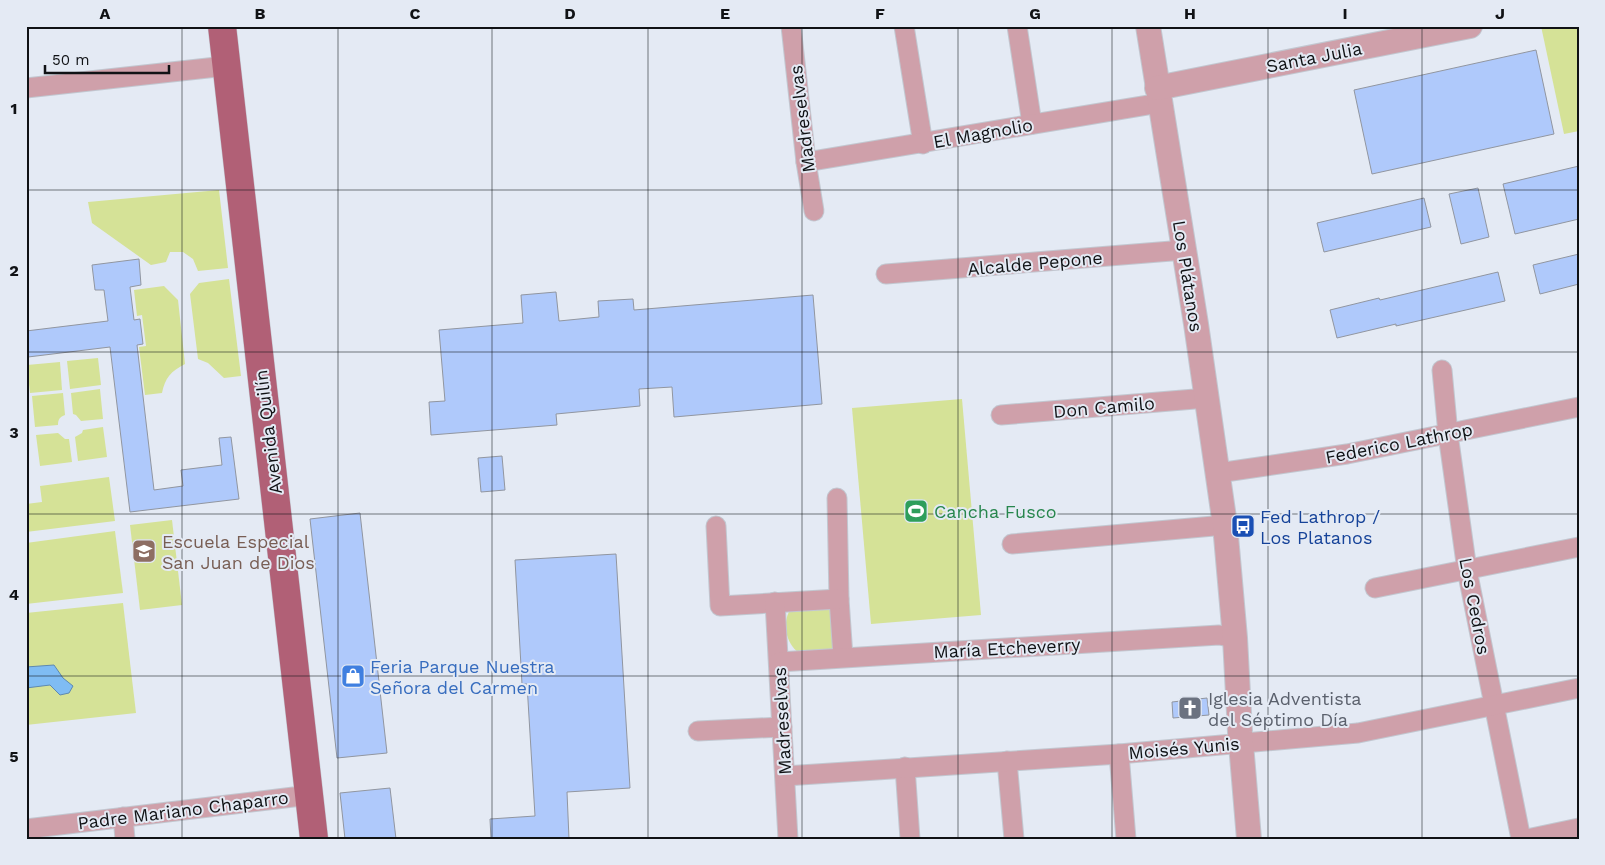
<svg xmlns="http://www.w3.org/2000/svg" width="1605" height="865" font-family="'Work Sans',sans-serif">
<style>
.green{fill:#d5e297}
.water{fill:#7fbcf3;stroke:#5e89b0}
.building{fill:#afc9fb;stroke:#9196a0}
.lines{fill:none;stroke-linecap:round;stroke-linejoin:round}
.minor-casing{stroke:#c2c7d0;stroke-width:21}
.tertiary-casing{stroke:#c2c7d0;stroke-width:26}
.primary-casing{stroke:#c2c7d0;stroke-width:29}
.minor{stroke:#cfa0aa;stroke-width:19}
.tertiary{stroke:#cfa0aa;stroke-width:24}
.primary{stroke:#b16076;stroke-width:28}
.grid{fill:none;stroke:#101215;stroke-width:1;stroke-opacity:0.55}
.labels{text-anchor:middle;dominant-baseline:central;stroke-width:4;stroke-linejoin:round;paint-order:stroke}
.street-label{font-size:18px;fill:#101215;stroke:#e4eaf4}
.leisure-label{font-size:18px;fill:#27864d;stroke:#e4eaf4;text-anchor:start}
.transit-label{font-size:18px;fill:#164399;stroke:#e4eaf4;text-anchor:start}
.education-label{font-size:18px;fill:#785e54;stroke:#e4eaf4;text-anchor:start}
.shop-label{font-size:18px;fill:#366cbe;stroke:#e4eaf4;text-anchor:start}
.worship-label{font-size:18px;fill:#5b616d;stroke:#e4eaf4;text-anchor:start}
.neatline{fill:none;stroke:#101215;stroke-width:2}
.grid-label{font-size:16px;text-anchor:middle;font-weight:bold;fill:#101215}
</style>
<rect width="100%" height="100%" fill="#e4eaf4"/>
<g class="green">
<path d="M 1541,26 L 1579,26 L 1579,131 L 1564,134 Z"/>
<path d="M 219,190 L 228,268 L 198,271 L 193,259 L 183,252 L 170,252 L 166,262 L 151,265 L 92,223 L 88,202 Z"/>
<path d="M 229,279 L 241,376 L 224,378 L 208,363 L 198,359 L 190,294 L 199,283 Z"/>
<path d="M 164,286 L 178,300 L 185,364 C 171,371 165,378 162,393 L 145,395 L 139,347 L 146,346 L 142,315 L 137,316 L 134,290 Z"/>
<path d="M 98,358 L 101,385 L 70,389 L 67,361 Z"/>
<path d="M 60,362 L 62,390 L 30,393 L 27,365 Z"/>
<path d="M 100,389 L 103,419 L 81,421 L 76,415 L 73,414 L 71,393 Z"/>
<path d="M 63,393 L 65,415 C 60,417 58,419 58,425 L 35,427 L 32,396 Z"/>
<path d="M 962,399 L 981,615 L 871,624 L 852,408 Z"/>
<path d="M 103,427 L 107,457 L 78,461 L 75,437 L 82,433 L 83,430 Z"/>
<path d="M 58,433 L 65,439 L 69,439 L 72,462 L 40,466 L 36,435 Z"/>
<path d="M 109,477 L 115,521 L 26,532 L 26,504 L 42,502 L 40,486 Z"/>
<path d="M 172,520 L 182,605 L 140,610 L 130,525 Z"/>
<path d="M 115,531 L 123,593 L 26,604 L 26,543 Z"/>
<path d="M 123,603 L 136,713 L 26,725 L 26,613 Z"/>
<path d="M 825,608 L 831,610 L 837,647 L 832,650 L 798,652 C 786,643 782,623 790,610 Z"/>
</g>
<path class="water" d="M 54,665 L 63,678 L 73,686 L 69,693 L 60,695 L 50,685 L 26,688 L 26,667 Z"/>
<g class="building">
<path d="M 1536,50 L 1554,134 L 1372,174 L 1354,90 Z"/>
<path d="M 1579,166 L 1579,219 L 1515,234 L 1503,184 Z"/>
<path d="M 1478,188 L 1489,237 L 1461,244 L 1449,194 Z"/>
<path d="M 1424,198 L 1431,227 L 1324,252 L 1317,223 Z"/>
<path d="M 1579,254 L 1579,284 L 1540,294 L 1533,265 Z"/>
<path d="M 139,259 L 141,285 L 130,287 L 134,320 L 140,319 L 143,344 L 137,345 L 154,490 L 183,486 L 181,470 L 222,465 L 219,438 L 231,437 L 239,499 L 130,512 L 110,347 L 28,357 L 26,331 L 108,321 L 104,290 L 95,290 L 92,265 Z"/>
<path d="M 1498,272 L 1505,301 L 1396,326 L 1396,324 L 1337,338 L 1330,310 L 1379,298 L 1380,300 Z"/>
<path d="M 556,292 L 559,321 L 599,317 L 598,301 L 633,299 L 634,310 L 813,295 L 822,404 L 674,417 L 672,387 L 639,389 L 640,406 L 556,414 L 557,425 L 431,435 L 429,402 L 445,401 L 439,330 L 523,323 L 521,295 Z"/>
<path d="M 502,456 L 505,490 L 481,492 L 478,458 Z"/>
<path d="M 360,513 L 387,753 L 337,758 L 310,519 Z"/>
<path d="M 616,554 L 630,788 L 567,792 L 569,839 L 491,839 L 490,819 L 535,816 L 527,684 L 522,684 L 515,560 Z"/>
<path d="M 1207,698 L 1209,715 L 1173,718 L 1172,702 Z"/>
<path d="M 390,788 L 396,839 L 345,839 L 340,793 Z"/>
</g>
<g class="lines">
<g class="minor-casing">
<g id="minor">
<path d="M 791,26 L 806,162 L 814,211"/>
<path d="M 904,26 L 923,144"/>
<path d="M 1017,26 L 1032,124"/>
<path d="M 26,88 L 226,66"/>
<path d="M 806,162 L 1160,103"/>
<path d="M 886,274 L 1184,250"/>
<path d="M 1442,370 L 1448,434 L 1467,570 L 1521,839"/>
<path d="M 1001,415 L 1207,398"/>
<path d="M 1218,473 L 1347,454 L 1579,407"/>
<path d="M 837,498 L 839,599 L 843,657"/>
<path d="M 716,526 L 720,606 L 839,599"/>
<path d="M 1012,544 L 1225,525"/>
<path d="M 1375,588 L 1579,547"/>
<path d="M 775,602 L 788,839"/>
<path d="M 779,662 L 1219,635 L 1235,638"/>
<path d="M 698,731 L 782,727"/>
<path d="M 1119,754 L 1126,839"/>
<path d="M 1007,761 L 1014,839"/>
<path d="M 905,767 L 910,839"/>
<path d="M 785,776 L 1119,754 L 1358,733 L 1579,688"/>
<path d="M 123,817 L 125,839"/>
<path d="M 26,829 L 310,795"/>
<path d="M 1527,839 L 1579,828"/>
</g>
</g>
<g class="tertiary-casing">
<g id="tertiary">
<path d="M 1148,26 L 1196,324 L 1225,525 L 1235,638 L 1240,732 L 1249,839"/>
<path d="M 1157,88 L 1470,26"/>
</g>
</g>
<g class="primary-casing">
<path id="primary" d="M 222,26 L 314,839"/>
</g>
<use href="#minor" class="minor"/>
<use href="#tertiary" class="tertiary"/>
<use href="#primary" class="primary"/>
</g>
<path class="grid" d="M 182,26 L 182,839M 338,26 L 338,839M 492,26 L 492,839M 648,26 L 648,839M 802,26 L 802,839M 958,26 L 958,839M 1112,26 L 1112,839M 1268,26 L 1268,839M 1422,26 L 1422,839M 26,190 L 1579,190M 26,352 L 1579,352M 26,514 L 1579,514M 26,676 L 1579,676"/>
<defs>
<g id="stadium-square" transform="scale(1.25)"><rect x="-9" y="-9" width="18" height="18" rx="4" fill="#2e9e5b" stroke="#e4eaf4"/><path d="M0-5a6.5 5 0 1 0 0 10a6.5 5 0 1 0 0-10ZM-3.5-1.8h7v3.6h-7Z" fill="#fff"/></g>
<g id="bus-square" transform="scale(1.25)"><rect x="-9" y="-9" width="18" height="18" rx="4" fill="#1a4fb4" stroke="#e4eaf4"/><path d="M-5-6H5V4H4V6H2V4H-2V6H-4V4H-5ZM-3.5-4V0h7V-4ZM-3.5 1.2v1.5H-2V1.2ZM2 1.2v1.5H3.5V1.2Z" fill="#fff"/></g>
<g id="school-square" transform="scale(1.25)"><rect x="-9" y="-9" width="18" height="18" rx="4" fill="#8d6e63" stroke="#e4eaf4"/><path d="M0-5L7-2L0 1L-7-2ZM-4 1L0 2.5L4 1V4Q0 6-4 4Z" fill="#fff"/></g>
<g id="shop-square" transform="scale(1.25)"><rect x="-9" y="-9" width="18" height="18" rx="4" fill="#3f7fe0" stroke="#e4eaf4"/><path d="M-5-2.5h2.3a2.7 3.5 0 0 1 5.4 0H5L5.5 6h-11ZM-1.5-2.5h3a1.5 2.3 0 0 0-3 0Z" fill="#fff"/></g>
<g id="church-square" transform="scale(1.25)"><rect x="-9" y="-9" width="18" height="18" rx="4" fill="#6b7280" stroke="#e4eaf4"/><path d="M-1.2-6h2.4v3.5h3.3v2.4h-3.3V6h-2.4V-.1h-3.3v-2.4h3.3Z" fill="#fff"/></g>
</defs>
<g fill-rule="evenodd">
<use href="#stadium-square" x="916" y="511"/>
<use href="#bus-square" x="1243" y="526"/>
<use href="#school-square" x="144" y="551"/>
<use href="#shop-square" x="353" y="676"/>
<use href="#church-square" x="1190" y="708"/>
</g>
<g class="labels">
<g class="street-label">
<text transform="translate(1314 57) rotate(-11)">Santa Julia</text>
<text transform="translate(802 119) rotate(-97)">Madreselvas</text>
<text transform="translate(983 133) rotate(-10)">El Magnolio</text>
<text transform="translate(1035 263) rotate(-5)">Alcalde Pepone</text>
<text transform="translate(1188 276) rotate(81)">Los Plátanos</text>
<text transform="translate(1104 407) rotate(-5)">Don Camilo</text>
<text transform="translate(268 432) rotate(-97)">Avenida Quilín</text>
<text transform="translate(1399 443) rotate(-11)">Federico Lathrop</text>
<text transform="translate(1475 606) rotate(79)">Los Cedros</text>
<text transform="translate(1007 648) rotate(-3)">María Etcheverry</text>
<text transform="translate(782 721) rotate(-93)">Madreselvas</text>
<text transform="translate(1184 748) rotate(-5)">Moisés Yunis</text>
<text transform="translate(183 810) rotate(-7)">Padre Mariano Chaparro</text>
</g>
<g class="leisure-label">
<text x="934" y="511">Cancha Fusco</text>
</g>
<g class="transit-label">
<text x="1260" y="516">Fed Lathrop /<tspan x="1260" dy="21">Los Platanos</tspan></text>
</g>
<g class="education-label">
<text x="162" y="541">Escuela Especial<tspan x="162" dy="21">San Juan de Dios</tspan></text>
</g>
<g class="shop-label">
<text x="370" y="666">Feria Parque Nuestra<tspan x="370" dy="21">Señora del Carmen</tspan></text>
</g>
<g class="worship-label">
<text x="1208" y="698">Iglesia Adventista<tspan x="1208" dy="21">del Séptimo Día</tspan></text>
</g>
</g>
<rect width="1605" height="865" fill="none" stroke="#e4eaf4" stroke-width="55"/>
<path d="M45 65v8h124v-8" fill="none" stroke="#101215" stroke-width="2.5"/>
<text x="52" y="65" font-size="15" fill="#101215" stroke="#e4eaf4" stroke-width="4" paint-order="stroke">50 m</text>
<rect x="28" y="28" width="1550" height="810" class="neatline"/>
<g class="grid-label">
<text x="105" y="19">A</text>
<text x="260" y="19">B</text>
<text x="415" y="19">C</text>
<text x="570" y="19">D</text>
<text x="725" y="19">E</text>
<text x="880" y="19">F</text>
<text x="1035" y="19">G</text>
<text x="1190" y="19">H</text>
<text x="1345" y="19">I</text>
<text x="1500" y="19">J</text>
<text x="14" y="114">1</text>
<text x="14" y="276">2</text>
<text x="14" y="438">3</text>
<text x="14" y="600">4</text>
<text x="14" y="762">5</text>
</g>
</svg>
